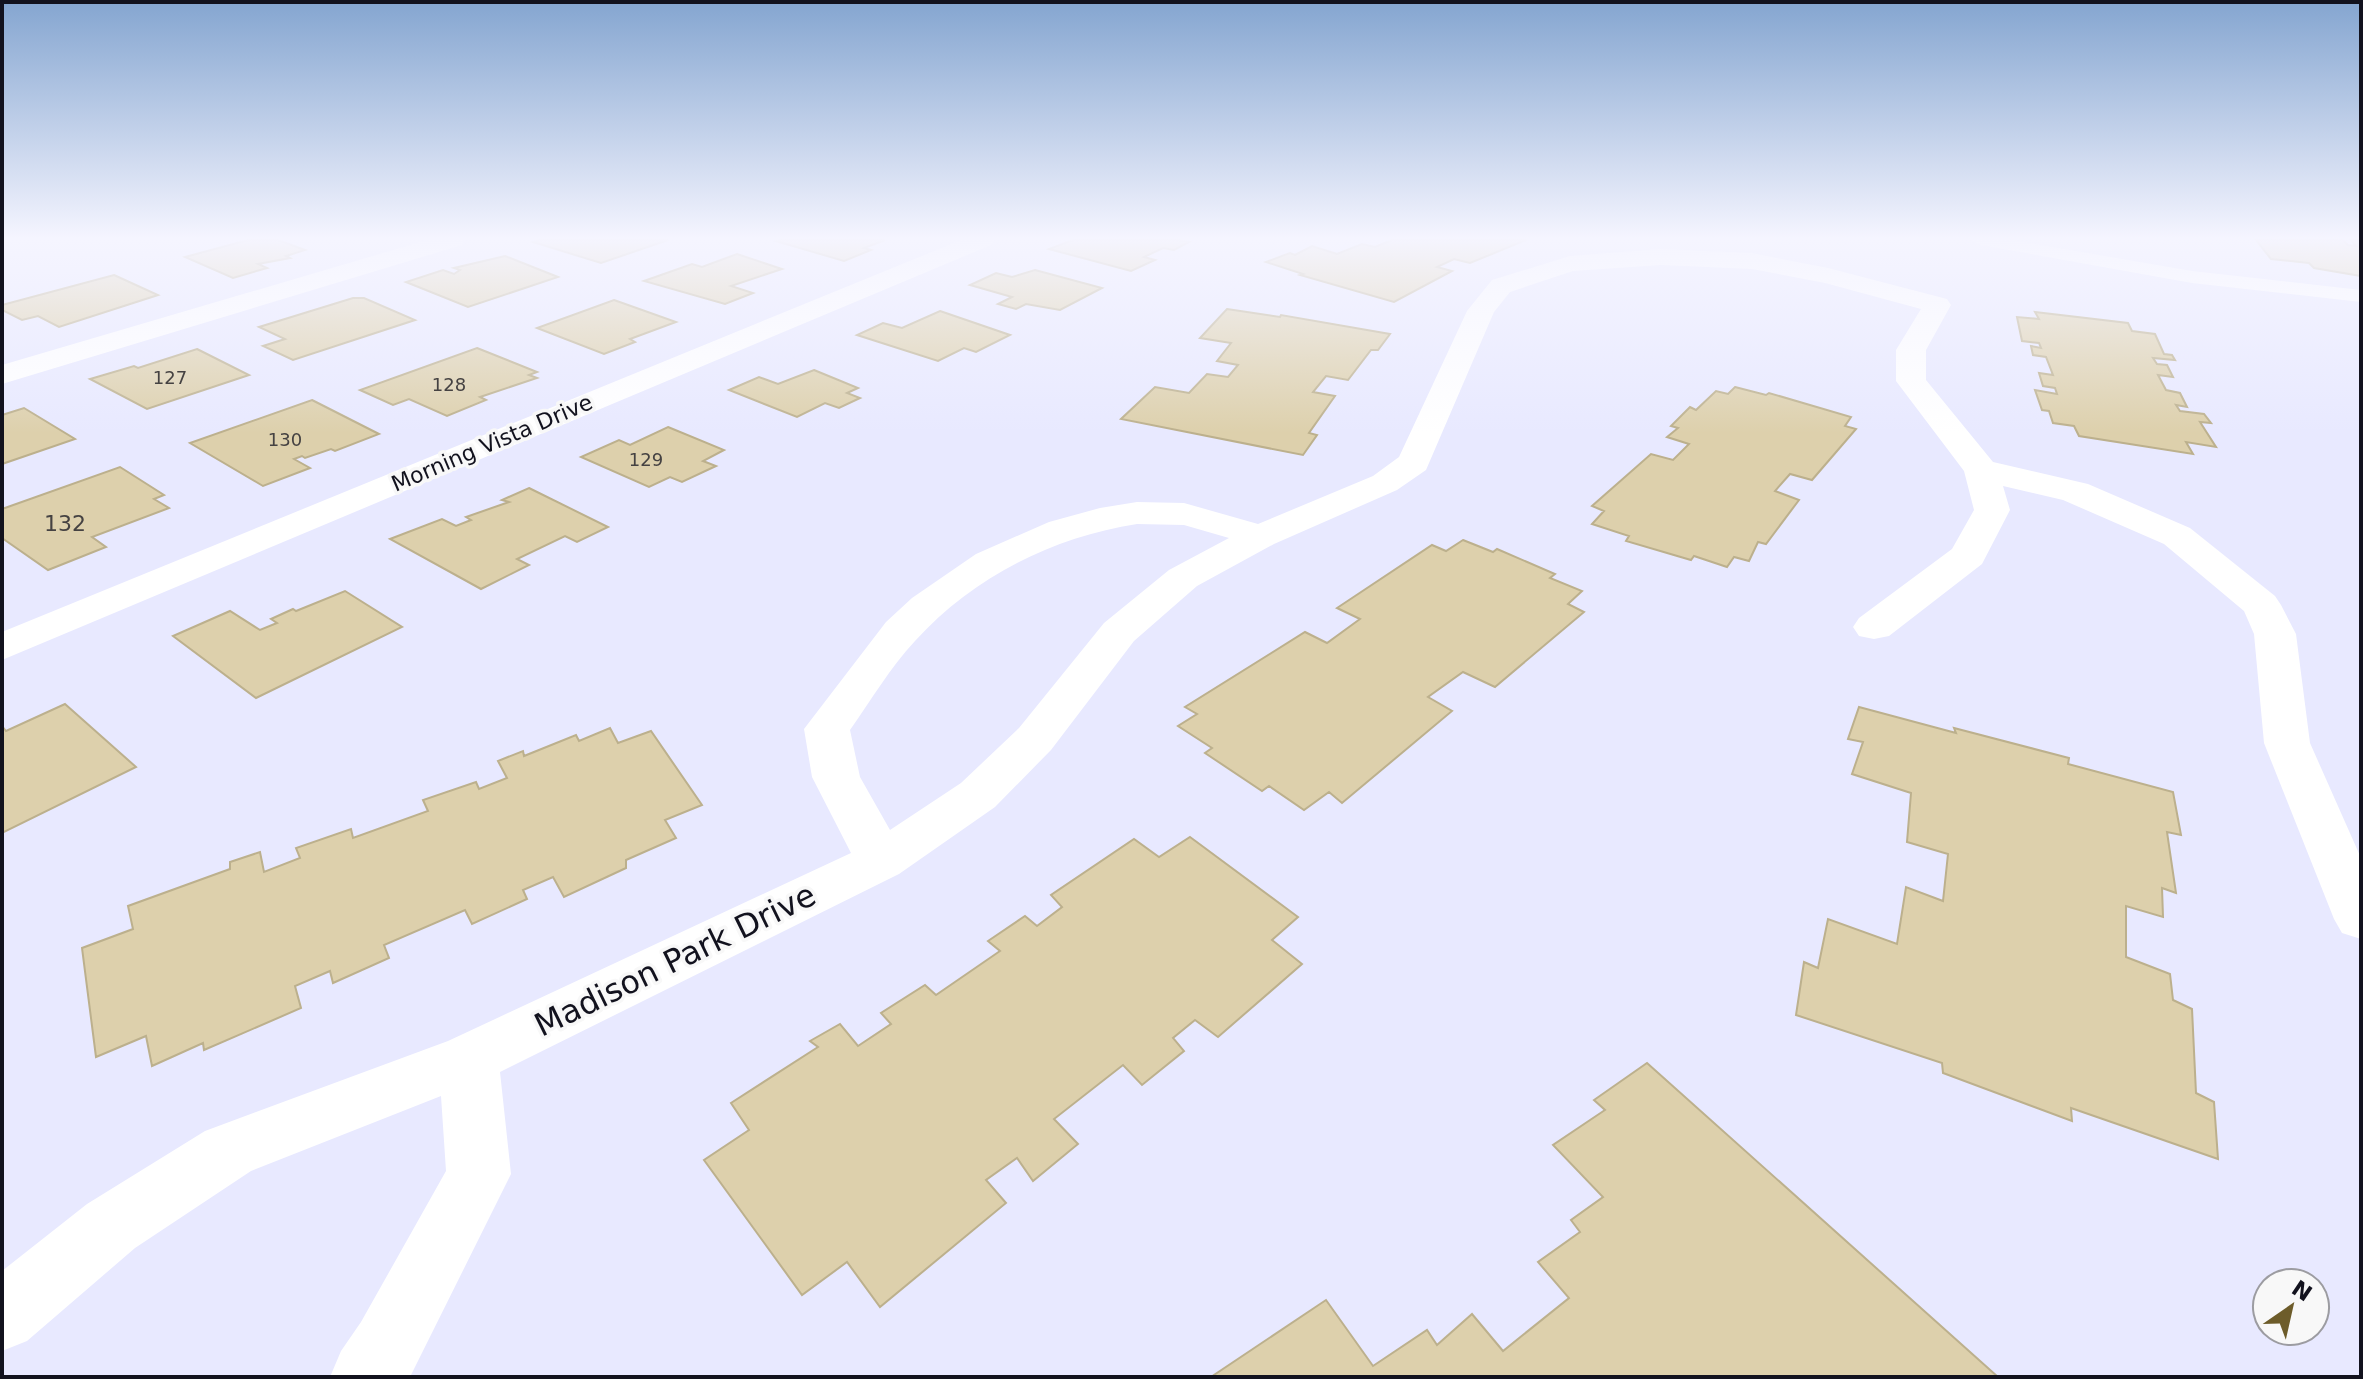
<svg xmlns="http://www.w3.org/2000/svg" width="2363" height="1379" font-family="'DejaVu Sans',sans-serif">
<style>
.building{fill:#ddd0ac;stroke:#bcb08d;stroke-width:2}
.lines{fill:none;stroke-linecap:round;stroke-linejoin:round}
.service{fill:#fff;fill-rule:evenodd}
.minor{fill:#fff;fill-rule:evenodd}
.labels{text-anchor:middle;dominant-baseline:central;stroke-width:7;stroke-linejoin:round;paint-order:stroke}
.far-number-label{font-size:18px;fill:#454242}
.far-street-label{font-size:22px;fill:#12121e;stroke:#f8f8f8}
.number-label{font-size:22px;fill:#454242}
.near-street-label{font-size:32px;fill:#12121e;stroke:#f8f8f8}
</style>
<rect width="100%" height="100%" fill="#e8e9ff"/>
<g class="building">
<path d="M 248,240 L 278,240 L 305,250 L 286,256 L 290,258 L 258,264 L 267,268 L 233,278 L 185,257 Z"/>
<path d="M 539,240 L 668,240 L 601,263 L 533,242 Z"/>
<path d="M 780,240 L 885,240 L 864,248 L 871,250 L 844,261 L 776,241 Z"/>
<path d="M 1073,240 L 1179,240 L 1189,242 L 1174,250 L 1163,248 L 1144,257 L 1155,260 L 1131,271 L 1049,249 Z"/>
<path d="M 1392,240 L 1526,240 L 1470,263 L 1454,259 L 1437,267 L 1452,271 L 1394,302 L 1300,275 L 1303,274 L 1266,262 L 1290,253 L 1295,255 L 1312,246 L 1337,254 L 1362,244 L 1375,247 Z"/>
<path d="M 2256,240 L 2343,240 L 2348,245 L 2356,246 L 2351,240 L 2361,240 L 2361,276 L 2314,268 L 2309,263 L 2271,259 Z"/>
<path d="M 737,254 L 782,269 L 731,286 L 753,293 L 725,304 L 644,281 L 692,264 L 702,267 Z"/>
<path d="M 505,256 L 558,277 L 468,307 L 406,282 L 443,270 L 454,274 L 460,270 L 454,268 Z"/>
<path d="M 1035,270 L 1102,288 L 1060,310 L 1026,304 L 1016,309 L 998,304 L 1012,297 L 970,285 L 996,273 L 1012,277 Z"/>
<path d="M 114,275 L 158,295 L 59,327 L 38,316 L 22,320 L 2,310 L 2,305 Z"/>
<path d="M 353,298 L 364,298 L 415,320 L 293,360 L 263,346 L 285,339 L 259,327 Z"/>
<path d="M 614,300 L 676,322 L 630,339 L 635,342 L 604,354 L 537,328 Z"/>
<path d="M 1227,309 L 1280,317 L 1281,315 L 1390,334 L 1378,350 L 1371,350 L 1348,380 L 1326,376 L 1313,392 L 1335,396 L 1309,433 L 1317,435 L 1303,455 L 1121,419 L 1155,387 L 1189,393 L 1207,374 L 1228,377 L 1238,365 L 1217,361 L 1231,343 L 1200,338 Z"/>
<path d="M 940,311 L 1010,335 L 976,352 L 964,348 L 938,361 L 857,335 L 883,323 L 902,328 Z"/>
<path d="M 2035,312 L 2128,323 L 2132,331 L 2155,334 L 2164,354 L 2172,355 L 2175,360 L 2153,358 L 2157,364 L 2167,365 L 2173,377 L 2158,375 L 2166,390 L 2180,393 L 2187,407 L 2176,405 L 2180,411 L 2204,414 L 2211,423 L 2200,422 L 2216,447 L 2186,442 L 2193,454 L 2079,436 L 2074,426 L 2053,423 L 2049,411 L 2042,410 L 2035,390 L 2057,394 L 2055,388 L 2043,386 L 2039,373 L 2053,375 L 2046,357 L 2033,355 L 2031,346 L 2041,348 L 2039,343 L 2022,341 L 2017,317 L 2039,319 Z"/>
<path d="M 477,348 L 537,372 L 529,375 L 537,378 L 480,397 L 486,400 L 447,416 L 409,399 L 393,405 L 360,390 Z"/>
<path d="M 197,349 L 249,375 L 147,409 L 90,379 L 134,366 L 138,368 Z"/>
<path d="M 814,370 L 858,388 L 847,393 L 860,398 L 839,408 L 825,403 L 797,417 L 729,390 L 759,377 L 778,384 Z"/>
<path d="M 1735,387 L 1766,395 L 1769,393 L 1851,417 L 1845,426 L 1856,429 L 1812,480 L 1790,474 L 1775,491 L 1799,500 L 1766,544 L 1758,542 L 1749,561 L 1734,557 L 1727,567 L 1694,556 L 1691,560 L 1626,541 L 1629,536 L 1592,524 L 1604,511 L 1592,506 L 1651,454 L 1673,460 L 1689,444 L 1667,437 L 1678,428 L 1671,426 L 1690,407 L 1696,410 L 1716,391 L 1728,394 Z"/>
<path d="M 312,400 L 379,434 L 335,451 L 331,449 L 305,458 L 302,456 L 294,459 L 310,468 L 263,486 L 190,443 Z"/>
<path d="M 24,408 L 75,439 L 2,464 L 2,415 Z"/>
<path d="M 668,427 L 724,450 L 703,461 L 716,466 L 682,482 L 670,477 L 649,487 L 581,457 L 619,440 L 630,445 Z"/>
<path d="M 120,467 L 164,495 L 154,499 L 169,508 L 92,537 L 106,547 L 48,570 L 2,538 L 2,509 Z"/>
<path d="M 529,488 L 608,527 L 577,542 L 565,536 L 517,559 L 529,565 L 481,589 L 390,539 L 442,519 L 456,526 L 471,520 L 466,517 L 509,502 L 502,500 Z"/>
<path d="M 1463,540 L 1493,552 L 1497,549 L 1555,574 L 1550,578 L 1582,591 L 1568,604 L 1584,612 L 1495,687 L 1463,672 L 1428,697 L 1452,711 L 1342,803 L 1329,792 L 1304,810 L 1269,786 L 1262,791 L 1205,753 L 1212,748 L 1178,726 L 1197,714 L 1185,707 L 1305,632 L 1327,643 L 1360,619 L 1337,608 L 1432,545 L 1446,551 Z"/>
<path d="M 345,591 L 402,627 L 256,698 L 173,636 L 230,611 L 260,630 L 277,623 L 271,619 L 293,609 L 296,611 Z"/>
<path d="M 65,704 L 136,767 L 2,833 L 2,726 L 6,731 Z"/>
<path d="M 1859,707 L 1956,733 L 1954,728 L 2069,758 L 2068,764 L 2173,792 L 2181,835 L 2167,832 L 2176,893 L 2162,888 L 2163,917 L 2126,906 L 2126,957 L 2170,974 L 2173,1000 L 2192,1009 L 2196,1093 L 2214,1102 L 2218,1159 L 2071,1108 L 2072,1121 L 1943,1073 L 1942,1063 L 1796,1015 L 1804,962 L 1818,968 L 1828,919 L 1897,944 L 1906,887 L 1943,901 L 1948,854 L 1907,842 L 1911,793 L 1852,774 L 1863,742 L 1848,739 Z"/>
<path d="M 610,728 L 618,743 L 651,731 L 702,805 L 665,820 L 676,838 L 626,860 L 626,868 L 564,897 L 553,877 L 523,890 L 527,899 L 472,924 L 465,910 L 384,945 L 389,958 L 333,983 L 330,971 L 295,986 L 301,1008 L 204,1050 L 203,1043 L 152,1066 L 146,1036 L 96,1057 L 82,948 L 133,929 L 128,906 L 230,869 L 230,862 L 260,852 L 264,872 L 300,858 L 296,848 L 351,829 L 353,838 L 428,811 L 423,800 L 476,782 L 479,789 L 507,778 L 498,761 L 523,751 L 524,756 L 576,735 L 579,741 Z"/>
<path d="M 1190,837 L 1298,917 L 1272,940 L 1302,964 L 1218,1037 L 1195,1020 L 1173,1038 L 1184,1051 L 1142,1085 L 1123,1065 L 1054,1119 L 1078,1144 L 1033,1181 L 1017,1158 L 986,1180 L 1006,1203 L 880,1307 L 847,1262 L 802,1295 L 704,1160 L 749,1130 L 731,1103 L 818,1047 L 810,1041 L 840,1024 L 858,1046 L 891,1024 L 881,1013 L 925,985 L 936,995 L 1000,951 L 988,941 L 1025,916 L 1037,926 L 1062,907 L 1051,895 L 1134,839 L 1159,857 Z"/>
<path d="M 1647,1063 L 1998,1377 L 1211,1377 L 1326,1300 L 1373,1366 L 1427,1330 L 1437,1345 L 1472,1314 L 1503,1351 L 1569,1298 L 1538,1262 L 1580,1232 L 1571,1220 L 1603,1197 L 1553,1145 L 1605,1110 L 1594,1100 Z"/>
</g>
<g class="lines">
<path class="service" d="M 1972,240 L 2012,240 L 2192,271 L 2361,290 L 2361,302 L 2192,283 L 1981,245 Z"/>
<g class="minor">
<path d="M 427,240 L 465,240 L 462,245 L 2,384 L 2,365 Z"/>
<path d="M 961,240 L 994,240 L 991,245 L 2,660 L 2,632 Z"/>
<path d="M 1661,249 L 1752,253 L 1828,268 L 1947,299 L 1951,305 L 1926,350 L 1926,380 L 1993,462 L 2088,484 L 2190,528 L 2275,596 L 2281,605 L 2296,634 L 2310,743 L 2361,858 L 2361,939 L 2342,933 L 2334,919 L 2264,743 L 2254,634 L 2244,611 L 2164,544 L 2063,500 L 2003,486 L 2010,510 L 1982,564 L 1889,636 L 1874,639 L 1859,636 L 1853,627 L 1859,618 L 1952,549 L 1974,510 L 1964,471 L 1896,381 L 1896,350 L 1921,309 L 1825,283 L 1752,269 L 1661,265 L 1573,271 L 1510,292 L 1494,312 L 1426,470 L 1397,490 L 1274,544 L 1197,586 L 1134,641 L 1051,750 L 995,807 L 899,874 L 500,1072 L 511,1174 L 410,1377 L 330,1377 L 341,1351 L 361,1322 L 446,1171 L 441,1096 L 251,1171 L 135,1248 L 27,1341 L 2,1351 L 2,1271 L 87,1204 L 205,1131 L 448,1041 L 851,853 L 812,777 L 804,729 L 886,622 L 912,598 L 976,554 L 1049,522 L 1100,508 L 1137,502 L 1184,503 L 1258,524 L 1373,476 L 1399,457 L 1467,311 L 1492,280 L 1570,256 ZM 1137,524 L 1184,525 L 1229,538 L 1169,570 L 1104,623 L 1019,728 L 961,783 L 890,830 L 860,777 L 850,730 C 871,700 890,668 915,641 C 973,577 1053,537 1137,524 Z"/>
</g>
</g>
<linearGradient id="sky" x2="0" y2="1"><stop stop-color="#84a5d0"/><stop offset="0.55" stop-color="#f5f5ff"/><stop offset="1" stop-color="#f5f5ff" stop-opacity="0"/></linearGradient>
<rect width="2363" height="433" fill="url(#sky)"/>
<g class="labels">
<g class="far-number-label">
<text x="170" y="377">127</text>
<text x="449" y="384">128</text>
<text x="285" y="439">130</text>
<text x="646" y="459">129</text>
</g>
<g class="far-street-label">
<text transform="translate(492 443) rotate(-23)">Morning Vista Drive</text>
</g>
<g class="number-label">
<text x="65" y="523">132</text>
</g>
<g class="near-street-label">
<text transform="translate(675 960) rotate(-26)">Madison Park Drive</text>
</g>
</g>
<rect width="2363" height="1379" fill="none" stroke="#12121e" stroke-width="8"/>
<g transform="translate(2291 1307) rotate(34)"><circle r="38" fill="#f8f8f8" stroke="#9c9ca1" stroke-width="2"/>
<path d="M0-6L14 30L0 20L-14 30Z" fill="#6d5c2a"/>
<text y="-12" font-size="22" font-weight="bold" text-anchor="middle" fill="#12121e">N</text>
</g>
</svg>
